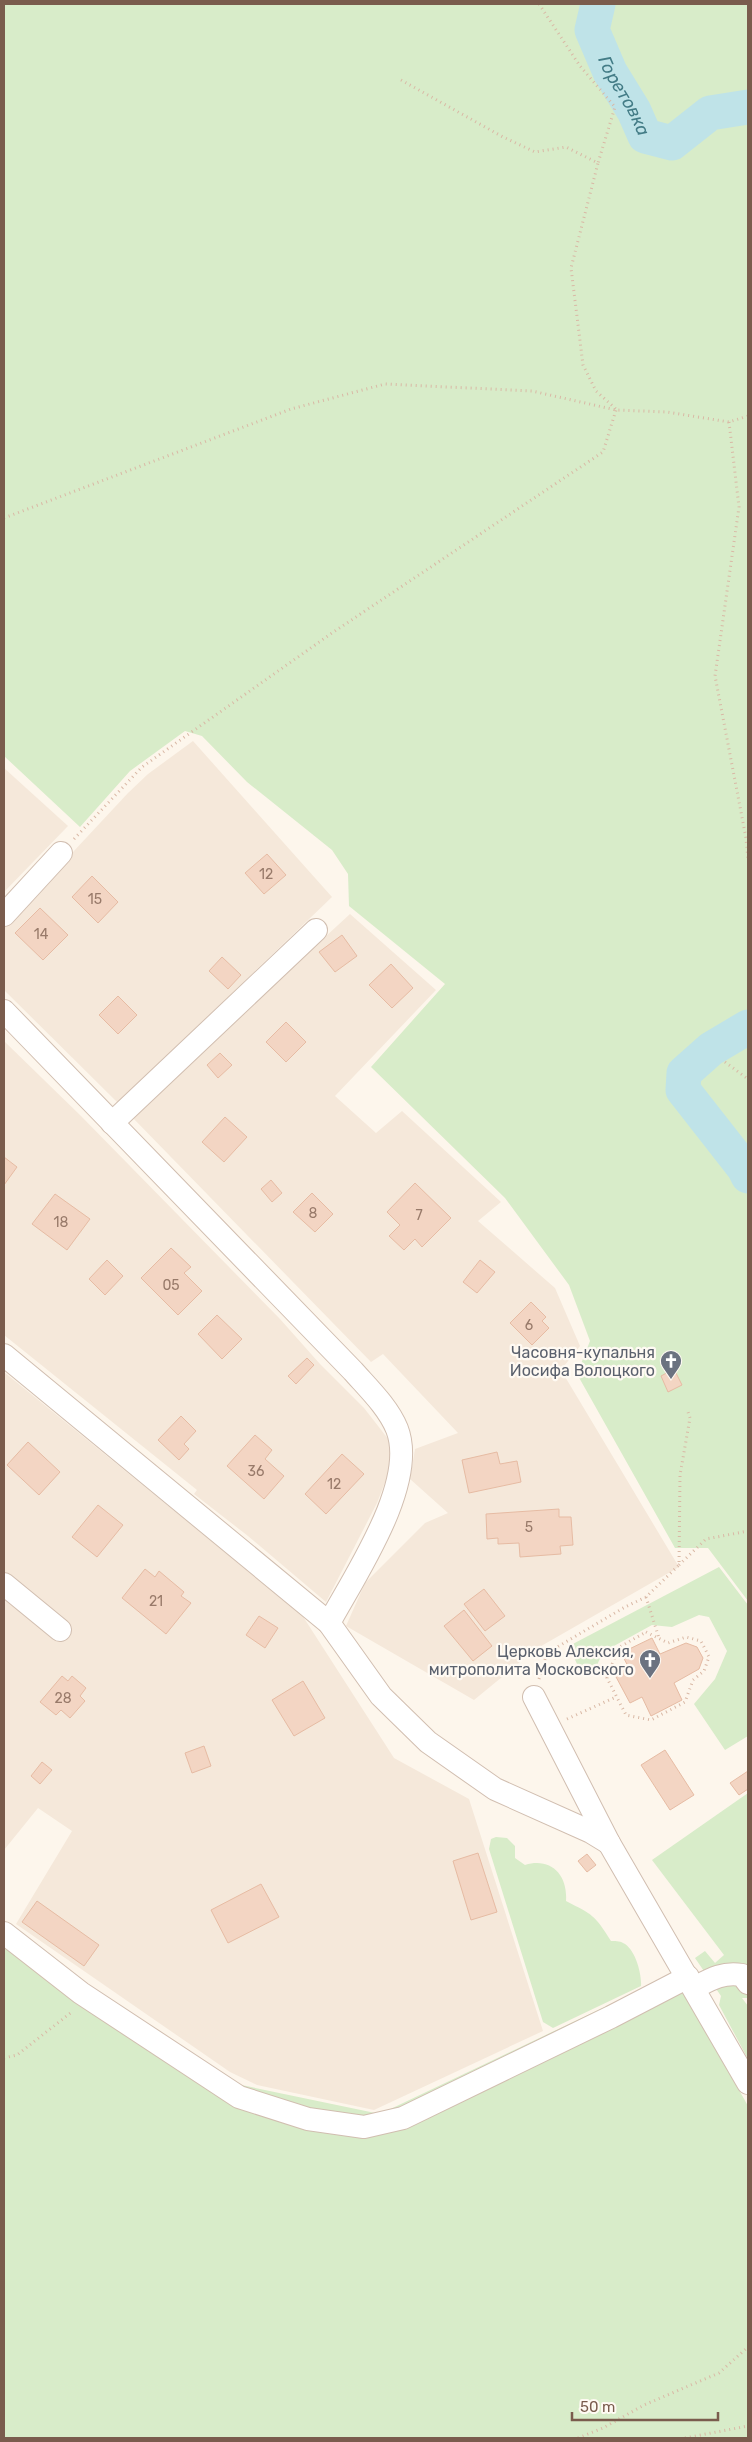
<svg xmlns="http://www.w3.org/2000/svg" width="752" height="2442" font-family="Rubik,sans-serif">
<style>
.residential{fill:#f5e8da}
.green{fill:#d8ecc9}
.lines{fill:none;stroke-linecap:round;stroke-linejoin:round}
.river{stroke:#bfe3e8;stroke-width:35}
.building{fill:#f3d5c3;stroke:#e6bba3}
.minor-casing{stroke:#d1beb0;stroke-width:24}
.path{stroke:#d9b8a5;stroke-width:3;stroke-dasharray:1 4;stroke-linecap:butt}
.minor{stroke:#fff;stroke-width:22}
.labels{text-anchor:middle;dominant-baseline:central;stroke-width:4.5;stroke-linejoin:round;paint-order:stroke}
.number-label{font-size:14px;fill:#987a6a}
.worship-label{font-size:16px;fill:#5b616d;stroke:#fffaf3;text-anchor:end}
.water-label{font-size:18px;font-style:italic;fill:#437c86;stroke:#fffaf3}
</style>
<rect width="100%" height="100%" fill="#fdf6ec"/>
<g class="residential">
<path d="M 193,741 L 332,897 L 118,1103 L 4,990 L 4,926 L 128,793 L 148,774 Z"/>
<path d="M 4,768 L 68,826 L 4,892 Z"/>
<path d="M 350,914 L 436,990 L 335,1096 L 376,1133 L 402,1111 L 501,1202 L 478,1221 L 555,1288 L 580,1346 L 561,1370 L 679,1567 L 536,1649 L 474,1700 L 346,1626 L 365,1583 L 425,1523 L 448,1513 L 410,1479 L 415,1449 L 458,1433 L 383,1354 L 371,1362 L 131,1116 Z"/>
<path d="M 4,1041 L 81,1116 L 280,1319 L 320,1364 L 364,1408 L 389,1440 L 392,1464 L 377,1503 L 326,1602 L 248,1536 L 194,1494 L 197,1490 L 4,1335 Z"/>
<path d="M 4,1372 L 302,1615 L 394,1758 L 469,1799 L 543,2031 L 374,2110 L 257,2085 L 230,2072 L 16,1924 L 72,1831 L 38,1808 L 4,1850 Z"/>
</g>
<g class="green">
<path d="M 4,4 L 748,4 L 748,1601 L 708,1548 L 675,1548 L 577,1374 L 590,1341 L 569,1285 L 505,1198 L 371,1067 L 445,984 L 349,906 L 348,874 L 332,850 L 247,782 L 202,736 L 185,731 L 130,771 L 80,827 L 4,756 Z"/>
<path d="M 719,1567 L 748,1605 L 748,1736 L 725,1750 L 694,1704 L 715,1679 L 727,1651 L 709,1617 L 699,1615 L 672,1627 L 652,1625 L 603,1652 L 597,1665 L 581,1673 L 569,1646 Z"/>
<path d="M 748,1793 L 748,1998 L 742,1998 L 748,2006 L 748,2059 L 719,2005 L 721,1996 L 695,1958 L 705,1951 L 715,1963 L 724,1955 L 652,1860 Z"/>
<path d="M 496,1837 L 507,1838 L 515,1846 L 515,1858 L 525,1865 C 551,1857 568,1875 566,1901 C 593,1915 594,1914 611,1941 C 614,1941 620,1941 623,1943 C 635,1948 642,1974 641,1986 L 553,2028 L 543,2022 L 489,1849 L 491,1839 Z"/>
<path d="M 4,1946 L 227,2082 L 380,2114 L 661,1980 L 684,1992 L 748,2106 L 748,2438 L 4,2438 Z"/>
</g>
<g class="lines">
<g class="river">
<path id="s1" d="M 598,4 L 592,30 L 610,72 L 634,111 L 645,136 L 672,143 L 710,113 L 748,107"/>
<path d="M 748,1027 L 711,1049 L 684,1073 L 683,1090 L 744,1168 L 748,1176"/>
</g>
</g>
<g class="building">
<path d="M 267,854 L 286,875 L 264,894 L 245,873 Z"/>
<path d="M 92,876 L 118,902 L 98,923 L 72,897 Z"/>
<path d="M 40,908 L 68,935 L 43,960 L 15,933 Z"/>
<path d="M 342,935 L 357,956 L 335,972 L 319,952 Z"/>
<path d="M 222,957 L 241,975 L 228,989 L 209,971 Z"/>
<path d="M 391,964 L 413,988 L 392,1008 L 369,985 Z"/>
<path d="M 118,996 L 137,1015 L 118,1034 L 99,1015 Z"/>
<path d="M 286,1022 L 306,1042 L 286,1062 L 266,1042 Z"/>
<path d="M 220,1053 L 232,1065 L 218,1078 L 207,1065 Z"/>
<path d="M 225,1117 L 247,1137 L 224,1162 L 202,1142 Z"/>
<path d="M 4,1157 L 17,1167 L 4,1185 Z"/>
<path d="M 271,1180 L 282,1193 L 272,1202 L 261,1189 Z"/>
<path d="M 415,1183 L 451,1218 L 422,1247 L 415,1239 L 404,1250 L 389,1236 L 400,1225 L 387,1212 Z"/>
<path d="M 312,1193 L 333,1214 L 315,1232 L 293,1212 Z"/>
<path d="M 55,1194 L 90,1219 L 67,1250 L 32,1224 Z"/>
<path d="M 171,1248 L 191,1267 L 184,1273 L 202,1291 L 178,1315 L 141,1278 Z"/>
<path d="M 107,1260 L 123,1276 L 105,1295 L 89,1279 Z"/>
<path d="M 480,1260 L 495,1272 L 477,1293 L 463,1282 Z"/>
<path d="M 531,1302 L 546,1317 L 542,1321 L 549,1328 L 532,1345 L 510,1323 Z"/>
<path d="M 217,1315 L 242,1339 L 222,1359 L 198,1334 Z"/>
<path d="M 307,1358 L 314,1365 L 296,1384 L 288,1376 Z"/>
<path d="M 674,1369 L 682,1385 L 668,1392 L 661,1376 Z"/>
<path d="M 181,1416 L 196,1431 L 184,1444 L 189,1449 L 179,1460 L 158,1440 Z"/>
<path d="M 255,1435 L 272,1450 L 265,1459 L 284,1476 L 264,1499 L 227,1466 Z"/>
<path d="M 28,1442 L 60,1472 L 39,1495 L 7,1465 Z"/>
<path d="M 497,1452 L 500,1464 L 517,1461 L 521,1482 L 469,1493 L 462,1460 Z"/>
<path d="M 342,1454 L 364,1474 L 326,1514 L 305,1494 Z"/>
<path d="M 98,1505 L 123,1525 L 97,1557 L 72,1537 Z"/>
<path d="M 559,1509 L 559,1517 L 571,1517 L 573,1545 L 560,1546 L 561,1554 L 520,1557 L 519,1543 L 498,1544 L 498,1538 L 487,1539 L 486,1514 Z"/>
<path d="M 145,1569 L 155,1577 L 159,1571 L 184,1592 L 181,1596 L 191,1603 L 166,1634 L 122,1598 Z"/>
<path d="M 484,1589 L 505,1616 L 485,1631 L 464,1604 Z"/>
<path d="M 464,1610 L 492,1646 L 473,1661 L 444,1626 Z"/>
<path d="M 259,1616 L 278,1628 L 265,1648 L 246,1635 Z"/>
<path d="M 652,1638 L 660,1654 L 686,1643 L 697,1647 L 703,1658 L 699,1669 L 674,1683 L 682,1700 L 651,1716 L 642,1697 L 630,1703 L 615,1675 L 629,1668 L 621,1653 Z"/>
<path d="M 62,1676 L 68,1681 L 72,1676 L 86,1688 L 80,1696 L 85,1701 L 70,1718 L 61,1710 L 56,1715 L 40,1702 Z"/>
<path d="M 303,1681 L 325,1718 L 294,1736 L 272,1700 Z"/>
<path d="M 204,1746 L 211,1766 L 192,1773 L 185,1753 Z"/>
<path d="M 665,1750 L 694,1795 L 670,1810 L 641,1765 Z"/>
<path d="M 42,1762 L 52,1770 L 40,1784 L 31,1776 Z"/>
<path d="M 748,1771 L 748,1789 L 739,1795 L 730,1783 Z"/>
<path d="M 478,1853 L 497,1912 L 471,1920 L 453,1861 Z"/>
<path d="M 587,1854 L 596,1865 L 587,1872 L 578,1861 Z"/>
<path d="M 261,1884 L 279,1917 L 228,1943 L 211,1910 Z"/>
<path d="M 37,1901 L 99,1945 L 84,1966 L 22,1922 Z"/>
</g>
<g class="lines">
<g class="minor-casing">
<g id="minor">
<path d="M 4,915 L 61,853"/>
<path d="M 4,1011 L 353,1371 C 368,1388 388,1407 397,1429 C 418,1483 355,1575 329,1623"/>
<path d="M 112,1123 L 316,930"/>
<path d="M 4,1355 L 329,1623 L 381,1696 L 428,1742 L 495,1789 L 591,1832 L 609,1843"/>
<path d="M 4,1584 L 60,1630"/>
<path d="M 534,1697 L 609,1843 L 748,2083"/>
<path d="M 4,1933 L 81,1993 L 239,2097 L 308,2119 L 364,2127 L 403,2118 L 611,2017 L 688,1977"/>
<path d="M 694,1988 C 711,1979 722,1972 742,1975 L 748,1983"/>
</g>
</g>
<g class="path">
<path d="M 539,4 L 580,66 L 615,107 L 598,163"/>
<path d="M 401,80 L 503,137 L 535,152 L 566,147 L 598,163 L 571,268 L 583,365 L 596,391 L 616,409"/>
<path d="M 729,422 L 739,507 L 715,676 L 746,838 L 748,860"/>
<path d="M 4,518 L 291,409 L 385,384 L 532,391 L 616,410 L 667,412 L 729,422 L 748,416"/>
<path d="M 74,839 L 142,767 L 332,633 L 603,452 L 616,410"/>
<path d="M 725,1062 L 748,1079"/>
<path d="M 679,1565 L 706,1539 L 748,1531"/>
<path d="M 646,1597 L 659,1638"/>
<path d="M 646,1632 L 668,1643 L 686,1637 L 701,1641 L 709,1657 L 704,1671 L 693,1680 L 685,1702 L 651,1720 L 626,1715 L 607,1678 L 618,1648 Z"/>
<path d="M 539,1679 L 547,1653 L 625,1607 L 646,1597 L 679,1565 L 680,1475 L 690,1418 L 687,1409"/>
<path d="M 567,1719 L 616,1697"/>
<path d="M 4,2058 L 17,2055 L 73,2011"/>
<path d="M 578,2438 L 603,2428 L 644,2405 L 719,2373 L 748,2347"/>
<path d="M 685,2438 L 748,2426"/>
</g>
<use href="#minor" class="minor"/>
</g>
<defs>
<g id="church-pin" transform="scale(1.125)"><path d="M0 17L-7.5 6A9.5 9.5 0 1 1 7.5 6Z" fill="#6b7280" stroke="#fffaf3"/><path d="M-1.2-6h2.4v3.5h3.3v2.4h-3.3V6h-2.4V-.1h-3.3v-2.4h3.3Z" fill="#fff"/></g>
</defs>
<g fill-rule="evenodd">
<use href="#church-pin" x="671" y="1361"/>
<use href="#church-pin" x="650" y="1660"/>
</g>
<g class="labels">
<g class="number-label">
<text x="266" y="874">12</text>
<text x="95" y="899">15</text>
<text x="41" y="934">14</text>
<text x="313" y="1213">8</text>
<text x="419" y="1215">7</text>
<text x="61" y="1222">18</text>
<text x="171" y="1285">05</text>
<text x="529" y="1325">6</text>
<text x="256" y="1471">36</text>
<text x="334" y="1484">12</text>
<text x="529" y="1527">5</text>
<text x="156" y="1601">21</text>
<text x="63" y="1698">28</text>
</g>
<g class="worship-label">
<text x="655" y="1352">Часовня-купальня<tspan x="655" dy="18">Иосифа Волоцкого</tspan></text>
<text x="634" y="1651">Церковь Алексия,<tspan x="634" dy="18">митрополита Московского</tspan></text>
</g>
<g class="water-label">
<text stroke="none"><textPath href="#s1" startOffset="100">Горетовка</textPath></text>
</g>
</g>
<rect width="752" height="2442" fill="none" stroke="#7a5c4d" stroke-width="10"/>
<path d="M572 2412v8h146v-8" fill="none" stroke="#7a5c4d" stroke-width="2.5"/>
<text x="580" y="2412" font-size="15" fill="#7a5c4d" stroke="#fffaf3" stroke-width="4" paint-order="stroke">50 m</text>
</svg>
